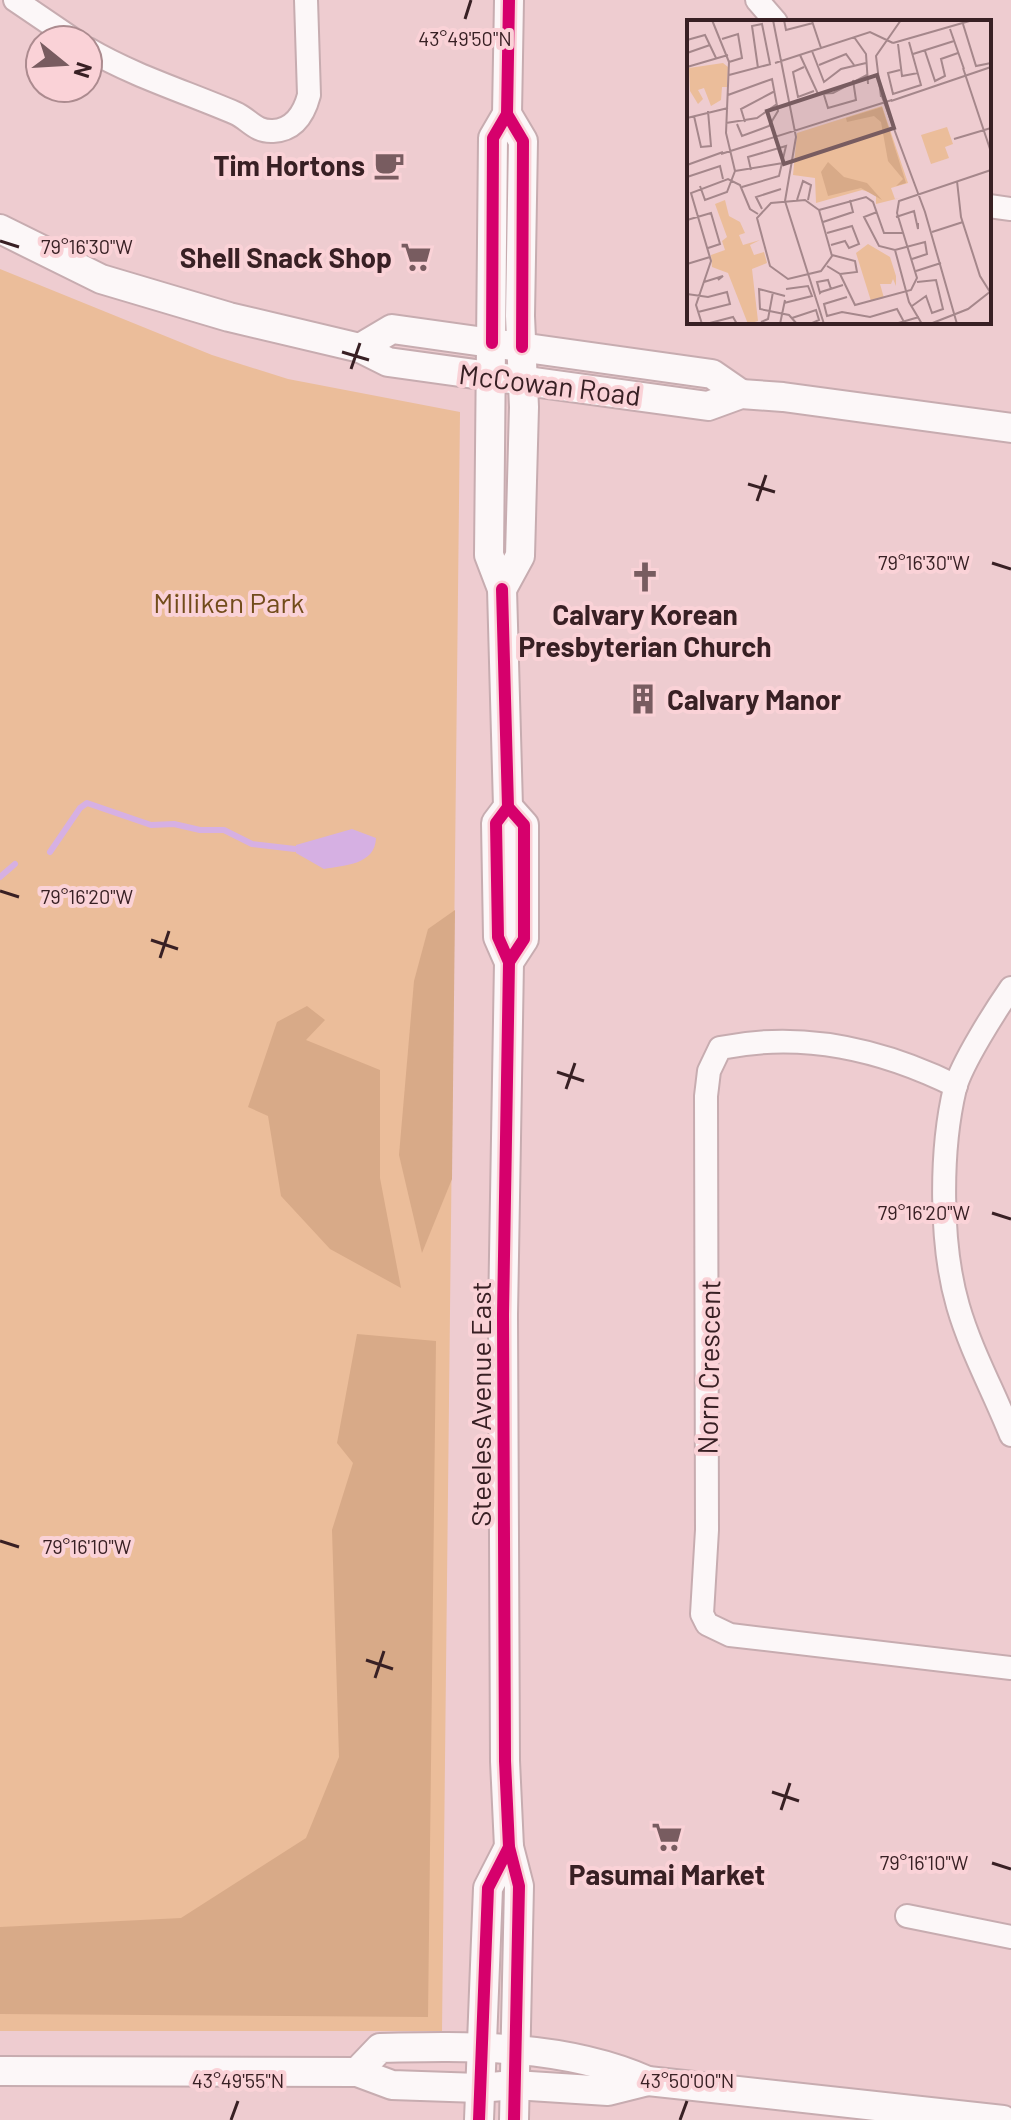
<svg xmlns="http://www.w3.org/2000/svg" width="1011" height="2120" font-family="Barlow,sans-serif">
<style>
.green{fill:#ebbd9a}
.forest{fill:#d8aa88}
.water{fill:#d6b0e3}
.lines{fill:none;stroke-linecap:round;stroke-linejoin:round}
.stream{stroke:#d6b0e3;stroke-width:6}
.minor-casing{stroke:#c7acb0;stroke-width:26}
.major-casing{stroke:#c7acb0;stroke-width:32}
.minor{stroke:#fcf7f8;stroke-width:22}
.major{stroke:#fcf7f8;stroke-width:28}
.cycleway-casing{stroke:#fad2d7;stroke-width:17}
.cycleway{stroke:#d6006c;stroke-width:12}
.ticks{fill:none;stroke:#382024;stroke-width:3}
.labels{text-anchor:middle;dominant-baseline:central;stroke-width:8;stroke-linejoin:round;paint-order:stroke}
.poi-label{font-size:28px;font-weight:bold;fill:#382024;stroke:#fad2d7;text-anchor:end}
.street-label{font-size:28px;fill:#382024;stroke:#fad2d7}
.park-label{font-size:28px;fill:#724c1b;stroke:#fad2d7}
.inset-road{fill:none;stroke:#a5878b;stroke-width:2}
.view{fill:#785c60;fill-opacity:0.15;stroke:#785c60;stroke-width:4}
.inset-edge{fill:none;stroke:#382024;stroke-width:4}
.ticks-label{font-size:20px;text-anchor:middle;fill:#382024;stroke:#fad2d7;stroke-width:8;stroke-linejoin:round;paint-order:stroke}
</style>
<rect width="100%" height="100%" fill="#eeccd0"/>
<path class="green" d="M 0,269 L 212,355 L 288,379 L 460,412 L 442,2031 L 0,2031 Z"/>
<g class="forest">
<path d="M 455,910 L 452,1179 L 422,1253 L 399,1155 L 414,981 L 428,929 Z"/>
<path d="M 307,1006 L 325,1020 L 306,1040 L 380,1070 L 380,1178 L 401,1288 L 330,1249 L 281,1196 L 268,1116 L 248,1107 L 277,1022 Z"/>
<path d="M 357,1334 L 436,1341 L 428,2017 L 0,2014 L 0,1927 L 181,1918 L 306,1838 L 339,1757 L 332,1530 L 353,1463 L 337,1443 Z"/>
</g>
<path class="water" d="M 352,829 L 376,838 C 375,865 345,865 324,869 L 296,853 L 296,845 Z"/>
<g class="lines">
<g class="stream">
<path d="M 50,852 L 80,808 L 87,803 L 151,825 L 174,824 L 200,830 L 224,830 L 252,844 L 295,849"/>
<path d="M 0,877 L 15,864"/>
</g>
<g class="minor-casing">
<g id="minor">
<path d="M 15,0 L 74,40"/>
<path d="M 757,0 L 776,22"/>
<path d="M 88,49 C 134,76 186,92 235,113 C 249,119 255,132 273,131 C 294,130 304,114 309,95 L 306,0"/>
<path d="M 989,206 L 1011,209"/>
<path d="M 1011,988 C 995,1011 962,1063 955,1088 C 940,1151 940,1244 958,1306 C 971,1351 994,1392 1011,1435"/>
<path d="M 956,1086 C 881,1049 803,1031 720,1048 L 709,1071 L 706,1096 L 707,1530 L 702,1614 L 707,1624 L 730,1635 L 1011,1668"/>
<path d="M 907,1916 L 1011,1937"/>
</g>
</g>
<g class="major-casing">
<g id="major">
<path d="M 509,0 L 507,114 L 493,138 L 489,555 L 502,589 L 508,807 L 496,823 L 498,937 L 509,962 L 503,1315 L 505,1761 L 509,1847 L 519,1886 L 514,2120"/>
<path d="M 0,229 L 101,279 L 229,317 L 360,348 L 388,362 L 708,406 L 741,394 L 783,397 L 1011,428"/>
<path d="M 360,348 L 392,329 L 712,374 L 741,394"/>
<path d="M 502,589 L 520,556 L 524,407 L 520,316 L 523,141 L 507,114"/>
<path d="M 508,807 L 524,825 L 524,939 L 509,962"/>
<path d="M 0,2071 L 357,2072 L 392,2085 L 479,2088 L 514,2085 L 608,2091 L 648,2081"/>
<path d="M 357,2072 L 380,2048 C 469,2046 565,2044 648,2081 L 1003,2120"/>
<path d="M 479,2120 L 488,1888 L 509,1847"/>
</g>
</g>
<use href="#minor" class="minor"/>
<use href="#major" class="major"/>
<g class="cycleway-casing">
<g id="cycleway">
<path d="M 507,114 L 523,141 L 522,347"/>
<path d="M 492,343 L 493,138 L 507,114 L 509,0"/>
<path d="M 502,589 L 508,807 L 496,823 L 498,937 L 509,962 L 503,1315 L 505,1761 L 509,1847 L 519,1886 L 514,2120"/>
<path d="M 508,807 L 524,825 L 524,939 L 509,962"/>
<path d="M 479,2120 L 488,1888 L 509,1847"/>
</g>
</g>
<use href="#cycleway" class="cycleway"/>
</g>
<path class="ticks" d="M 465,19 L 471,0M 0,241 L 19,247M 342,352 L 369,360M 351,369 L 360,343M 748,484 L 775,492M 757,501 L 766,475M 992,563 L 1011,569M 0,891 L 19,897M 151,940 L 178,949M 160,958 L 169,931M 557,1072 L 584,1081M 566,1089 L 575,1063M 992,1213 L 1011,1219M 0,1541 L 19,1547M 366,1660 L 393,1669M 375,1678 L 384,1651M 772,1792 L 799,1801M 781,1810 L 790,1783M 992,1863 L 1011,1869M 231,2120 L 238,2101M 680,2120 L 687,2101"/>
<defs>
<g id="cafe-bare" transform="scale(2.4)"><path d="M-5.5-4.5H6V0H3Q3 3.5 0 3.5H-2.5Q-5.5 3.5-5.5 0ZM3-3.2v2h1.7v-2ZM-6 4.5H4V6H-6Z" fill="#785c60" stroke="#fad2d7" stroke-width="2.5" paint-order="stroke"/></g>
<g id="supermarket-bare" transform="scale(2.4)"><path d="M-6-5.5h2.5l.6 2H6L4.5 2H-2.5L-4.4-4H-6ZM-1.5 3.2a1.3 1.3 0 1 0 .1 0ZM3 3.2a1.3 1.3 0 1 0 .1 0Z" fill="#785c60" stroke="#fad2d7" stroke-width="2.5" paint-order="stroke"/></g>
<g id="church-bare" transform="scale(2.4)"><path d="M-1.2-6h2.4v3.5h3.3v2.4h-3.3V6h-2.4V-.1h-3.3v-2.4h3.3Z" fill="#785c60" stroke="#fad2d7" stroke-width="2.5" paint-order="stroke"/></g>
<g id="building-bare" transform="scale(2.4)"><path d="M-4-6H4V6H1V3H-1V6H-4ZM-2.5-4.3h1.7v1.8h-1.7ZM.8-4.3h1.7v1.8H.8ZM-2.5-1h1.7V.8h-1.7ZM.8-1h1.7V.8H.8Z" fill="#785c60" stroke="#fad2d7" stroke-width="2.5" paint-order="stroke"/></g>
</defs>
<g fill-rule="evenodd">
<use href="#cafe-bare" x="389" y="165"/>
<use href="#supermarket-bare" x="416" y="257"/>
<use href="#church-bare" x="645" y="577"/>
<use href="#building-bare" x="643" y="699"/>
<use href="#supermarket-bare" x="667" y="1837"/>
</g>
<g class="labels">
<g class="poi-label">
<text x="365" y="165">Tim Hortons</text>
<text x="392" y="257">Shell Snack Shop</text>
<text x="645" y="614" text-anchor="middle">Calvary Korean<tspan x="645" dy="32">Presbyterian Church</tspan></text>
<text x="667" y="699" text-anchor="start">Calvary Manor</text>
<text x="667" y="1874" text-anchor="middle">Pasumai Market</text>
</g>
<g class="street-label">
<text transform="translate(550 384) rotate(7)">McCowan Road</text>
<text transform="translate(708 1367) rotate(-89)">Norn Crescent</text>
<text transform="translate(480 1404) rotate(-90)">Steeles Avenue East</text>
</g>
<g class="park-label">
<text x="229" y="602">Milliken Park</text>
</g>
</g>
<g transform="translate(687 20)">
<rect width="304" height="304" fill="#eeccd0"/>
<path d="M 36,43 L 41,47 L 40,67 L 35,67 L 34,80 L 24,86 L 17,68 L 11,70 L 16,79 L 11,84 L 3,71 L 2,48 ZM 195,86 L 221,163 L 204,168 L 208,179 L 213,178 L 189,184 L 189,174 L 175,170 L 129,183 L 128,158 L 106,155 L 110,113 ZM 260,107 L 266,124 L 258,127 L 262,138 L 244,144 L 234,115 ZM 38,180 L 42,196 L 53,202 L 58,213 L 52,215 L 56,225 L 73,220 L 63,225 L 67,235 L 77,232 L 80,243 L 65,249 L 71,301 L 61,304 L 41,253 L 25,247 L 24,235 L 38,230 L 35,221 L 40,217 L 28,184 ZM 181,224 L 203,237 L 209,256 L 209,266 L 206,259 L 204,264 L 193,264 L 197,278 L 184,281 L 169,233 Z" fill="#ebbd9a"/>
<path d="M 195,87 L 219,163 L 209,166 L 216,159 L 201,141 L 194,102 L 187,96 L 160,102 L 159,98 ZM 141,142 L 157,157 L 180,163 L 195,180 L 174,168 L 141,176 L 134,152 Z" fill="#d8aa88"/>
<path class="inset-road" d="M 86,0 L 109,117 L 98,181 L 137,304M 97,0 L 99,10 L 126,3M 125,1 L 134,28M 276,4 L 289,46 L 304,43M 263,9 L 277,49M 167,17 L 179,34 L 181,64M 35,19 L 51,14 L 55,38 L 42,42M 0,20 L 18,15 L 29,38M 206,23 L 286,0M 211,24 L 215,56 L 231,53M 125,31 L 137,62 L 154,49 L 179,43M 238,31 L 248,61 L 258,56 L 254,39 L 271,33M 0,33 L 23,25M 226,34 L 267,21M 113,35 L 131,74 L 146,73 L 180,55M 88,43 L 183,12 L 206,23M 132,45 L 159,34 L 167,45M 0,47 L 41,35M 117,47 L 106,52 L 111,77 L 127,71M 71,48 L 65,6 L 75,4 L 83,44M 276,48 L 304,132M 213,50 L 201,53 L 206,74 L 234,65 L 222,22M 42,55 L 84,44M 194,74 L 238,192 L 270,304M 41,75 L 85,59 L 91,91 L 82,106 L 55,116 L 50,104M 137,75 L 141,88 L 169,80 L 166,60M 194,77 L 189,36 L 214,0M 204,81 L 304,47M 7,96 L 14,127 L 24,126 L 21,91M 0,98 L 41,88M 58,102 L 54,89 L 88,71M 39,103 L 70,98 L 90,84M 267,119 L 304,108M 34,134 L 205,80M 0,145 L 36,132M 48,151 L 96,143M 0,157 L 33,146 L 36,159M 270,161 L 274,197 L 293,256 L 303,272M 13,166 L 18,180 L 40,172 L 48,151 L 39,113 L 42,42 L 25,0M 55,167 L 92,156 L 99,126 L 61,137 L 64,150M 110,180 L 116,161 L 124,165 L 121,180M 118,180 L 132,190 L 145,236 L 134,251 L 101,259 L 83,246 L 70,198 L 84,183 ZM 75,189 L 69,177 L 94,169M 132,190 L 179,177 L 186,182 L 197,213 L 217,213M 190,192 L 177,197 L 192,226 L 208,230 L 238,222 L 240,234 L 225,239M 209,197 L 227,191 L 231,209 L 231,203M 0,200 L 24,193 L 33,224 L 21,228M 136,202 L 166,192 L 163,180M 245,212 L 276,202M 140,213 L 165,206 L 172,224 L 162,228 L 158,221 L 144,225M 208,230 L 222,282 L 235,304M 145,235 L 168,241 L 170,252 L 153,254M 0,244 L 23,237M 140,246 L 153,254 L 168,285 L 224,270 L 230,258 L 210,193 L 212,181 L 304,150M 229,251 L 254,243M 17,262 L 36,256 L 31,260M 144,269 L 141,260 L 130,262 L 133,273 L 134,272 L 156,265M 0,274 L 21,277 L 40,272 L 43,284 L 11,292M 98,276 L 72,269 L 73,289 L 102,295 L 110,304M 160,277 L 137,284 L 140,296 L 155,292 L 183,297 L 210,289 L 217,302M 97,283 L 125,276 L 121,266 L 99,269M 225,286 L 239,276 L 245,293 L 256,289 L 249,260 L 230,262M 105,298 L 129,290 L 132,300 L 123,304M 74,302 L 81,299 L 86,272M 15,304 L 9,285 L 24,241 L 4,173 L 41,159 L 53,165 L 63,189 L 71,194M 19,304 L 46,297 L 50,304M 93,304 L 98,280M 208,304 L 232,297M 243,304 L 281,289 L 304,271"/>
<path class="view" d="M 190,55 L 207,108 L 97,144 L 80,91 Z"/>
<rect width="304" height="304" class="inset-edge"/>
</g>
<g class="ticks-label">
<text x="465" y="46">43°49'50"N</text>
<text x="87" y="254">79°16'30"W</text>
<text x="924" y="570">79°16'30"W</text>
<text x="87" y="904">79°16'20"W</text>
<text x="924" y="1220">79°16'20"W</text>
<text x="87" y="1554">79°16'10"W</text>
<text x="924" y="1870">79°16'10"W</text>
<text x="238" y="2088">43°49'55"N</text>
<text x="687" y="2088">43°50'00"N</text>
</g>
<g transform="translate(64 64) rotate(108)"><circle r="38" fill="#fad2d7" stroke="#ac8b8f" stroke-width="2"/>
<path d="M0-6L14 30L0 20L-14 30Z" fill="#785c60"/>
<text y="-12" font-size="22" font-weight="bold" text-anchor="middle" fill="#382024">N</text>
</g>
</svg>
